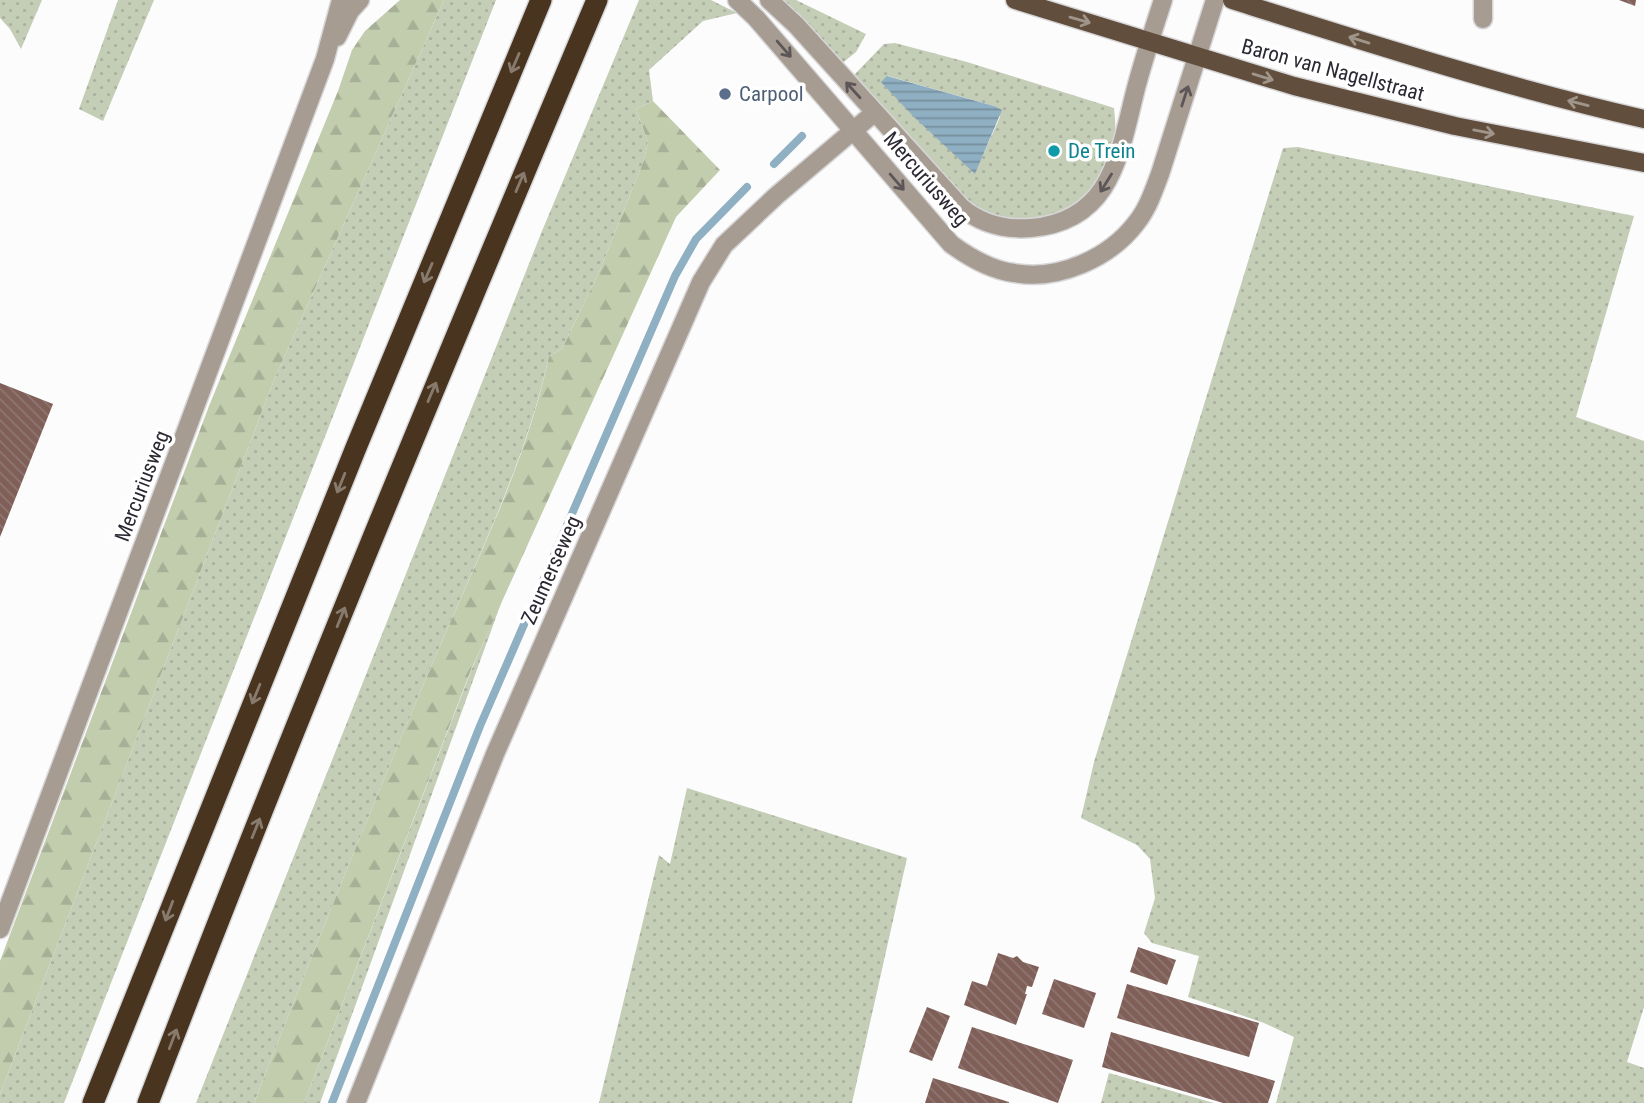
<svg xmlns="http://www.w3.org/2000/svg" width="1644" height="1103" font-family="'Roboto Condensed',sans-serif">
<style>
.grass{fill:url(#grass-dots);fill-rule:evenodd}
.forest{fill:url(#forest-firs)}
.water{fill:url(#water-rules)}
.lines{fill:none;stroke-linecap:round;stroke-linejoin:round}
.stream{stroke:#8fafc2;stroke-width:8}
.building{fill:url(#building-back-hatch)}
.minor-casing{stroke:#d6d6d8;stroke-width:21}
.tertiary-casing{stroke:#d6d6d8;stroke-width:21}
.primary-casing{stroke:#d6d6d8;stroke-width:21}
.motorway-casing{stroke:#d6d6d8;stroke-width:24}
.minor{stroke:#a79c91;stroke-width:18}
.tertiary{stroke:#a79c91;stroke-width:18}
.primary{stroke:#614e3c;stroke-width:18}
.motorway{stroke:#48341f;stroke-width:21}
.oneway{stroke:#a0958a}
.oneway2{stroke:#5d5658}
.oneway3{stroke:#887b6d}
.service-dot{fill:#5c6f8a;stroke:#fff;stroke-width:2.5}
.culture-dot{fill:#0f9aa8;stroke:#fff;stroke-width:2.5}
.labels{text-anchor:middle;dominant-baseline:central;stroke-width:7;stroke-linejoin:round;paint-order:stroke}
.street-label{font-size:21px;fill:#2b2832;stroke:#fff}
.service-label{font-size:21px;fill:#4e5e75;stroke:#fff;text-anchor:start}
.culture-label{font-size:21px;fill:#0d838f;stroke:#fff;text-anchor:start}
</style>
<defs>
<pattern id="grass-dots" width="8" height="8" patternUnits="userSpaceOnUse" patternTransform="scale(1.75)"><rect width="8" height="8" fill="#c4cdb6"/><path d="M2 2h.1M6 6h.1" fill="none" stroke="#a9b09d" stroke-width="1.8" stroke-linecap="round"/></pattern>
<pattern id="forest-firs" width="22" height="20" patternUnits="userSpaceOnUse" patternTransform="scale(1.75)"><rect width="22" height="20" fill="#c2cdae"/><path d="M5 1l3.5 6h-7zM16 11l3.5 6h-7z" fill="#a7b096"/></pattern>
<pattern id="water-rules" width="6" height="5" patternUnits="userSpaceOnUse" patternTransform="scale(1.75)"><rect width="6" height="5" fill="#8fafc2"/><path d="M0 2.5h6" fill="none" stroke="#758e9e"/></pattern>
<pattern id="building-back-hatch" width="6" height="6" patternUnits="userSpaceOnUse" patternTransform="scale(1.75)"><rect width="6" height="6" fill="#7f5f58"/><path d="M-1 5l2 2M0 0l6 6M5-1l2 2" fill="none" stroke="#8f7772"/></pattern>
</defs>
<rect width="100%" height="100%" fill="#fcfcfc"/>
<g class="grass">
<path d="M 0,0 L 42,0 L 21,49 L 10,29 L 0,18 Z"/>
<path d="M 118,0 L 154,0 L 103,121 L 79,109 Z"/>
<path d="M 444,0 L 496,0 L 64,1103 L 0,1103 L 0,1094 L 274,380 Z"/>
<path d="M 639,0 L 711,0 L 737,13 L 703,21 L 649,70 L 653,101 L 636,109 L 648,142 L 644,160 L 600,270 L 562,349 L 549,356 C 526,462 475,563 433,662 C 371,808 312,955 254,1103 L 196,1103 L 542,231 Z"/>
<path d="M 783,0 L 796,0 L 866,34 L 856,52 L 840,65 Z"/>
<path d="M 895,43 L 967,62 L 1114,108 C 1115,118 1116,130 1115,140 C 1114,156 1105,171 1095,183 C 1070,217 1025,230 985,213 C 974,208 964,199 954,192 L 853,76 L 884,44 ZM 888,76 L 994,106 L 1000,117 L 975,173 Z"/>
<path d="M 1298,147 L 1634,216 L 1576,417 L 1644,441 L 1644,1007 L 1627,1062 L 1644,1068 L 1644,1103 L 1276,1103 L 1294,1037 L 1264,1023 L 1188,997 L 1199,956 L 1152,943 L 1144,933 L 1155,898 L 1150,859 L 1137,845 L 1081,818 L 1094,762 L 1283,148 Z"/>
<path d="M 504,595 L 320,1103 L 304,1103 L 471,671 Z"/>
<path d="M 687,788 L 907,858 L 852,1103 L 599,1103 L 659,855 L 670,864 Z"/>
<path d="M 1109,1073 L 1214,1103 L 1101,1103 Z"/>
</g>
<g class="forest">
<path d="M 400,0 L 444,0 L 274,380 L 0,1094 L 0,961 L 209,406 L 338,91 L 352,50 L 365,31 Z"/>
<path d="M 653,101 L 720,170 L 676,217 L 471,670 L 304,1103 L 254,1103 C 312,955 371,808 433,662 C 475,563 527,462 549,356 L 562,349 L 600,270 L 644,160 L 648,142 L 636,109 Z"/>
</g>
<path class="water" d="M 887,76 L 994,106 L 1002,110 L 975,174 L 913,116 L 881,82 Z"/>
<g class="lines">
<g class="stream">
<path d="M 774,164 L 802,136"/>
<path d="M 332,1103 L 480,726 L 675,276 L 696,239 L 747,187"/>
</g>
</g>
<g class="building">
<path d="M 1619,0 L 1636,0 L 1635,6 Z"/>
<path d="M 0,383 L 53,404 L 0,537 Z"/>
<path d="M 1138,947 L 1176,960 L 1167,985 L 1130,972 Z"/>
<path d="M 998,953 L 1013,958 L 1017,956 L 1023,962 L 1039,967 L 1032,987 L 1027,986 L 1025,994 L 1027,994 L 1016,1025 L 964,1005 L 972,981 L 987,986 Z"/>
<path d="M 1054,979 L 1096,993 L 1084,1028 L 1042,1014 Z"/>
<path d="M 1127,984 L 1259,1023 L 1249,1057 L 1117,1018 Z"/>
<path d="M 927,1007 L 950,1016 L 932,1061 L 909,1052 Z"/>
<path d="M 972,1027 L 1073,1060 L 1058,1103 L 958,1068 Z"/>
<path d="M 1111,1032 L 1275,1081 L 1268,1103 L 1223,1103 L 1102,1067 Z"/>
<path d="M 933,1078 L 1009,1102 L 1009,1103 L 925,1103 Z"/>
</g>
<g class="lines">
<g class="minor-casing">
<g id="minor">
<path d="M 1483,19 L 1483,0"/>
<path d="M 356,1103 L 495,754 L 701,282 L 724,245 L 776,196 L 874,113"/>
</g>
</g>
<g class="tertiary-casing">
<g id="tertiary">
<path d="M 737,0 L 756,18 L 951,244 C 970,258 991,270 1014,273 C 1059,281 1110,258 1137,222 C 1148,208 1154,190 1160,174 L 1215,0"/>
<path d="M 769,0 L 796,25 L 961,207 C 981,224 1005,230 1031,228 C 1111,221 1119,156 1135,92 C 1143,61 1153,31 1163,0"/>
<path d="M 337,37 L 350,11 L 360,0"/>
<path d="M 0,929 L 325,59 L 341,0"/>
</g>
</g>
<g class="primary-casing">
<g id="primary">
<path d="M 1015,0 L 1294,86 L 1455,126 L 1644,163"/>
<path d="M 1232,0 C 1368,43 1505,87 1644,119"/>
</g>
</g>
<g class="motorway-casing">
<g id="motorway">
<path d="M 93,1103 L 355,450 L 541,0"/>
<path d="M 148,1103 C 290,732 443,366 597,0"/>
</g>
</g>
<use href="#minor" class="minor"/>
<use href="#tertiary" class="tertiary"/>
<use href="#primary" class="primary"/>
<use href="#motorway" class="motorway"/>
</g>
<defs><path id="oneway-shaft" d="M-6 0H5M1.5-3L5.5 0L1.5 3" fill="none" stroke-width="1.6" stroke-linecap="round" stroke-linejoin="round" transform="scale(1.75)"/></defs>
<g class="oneway">
<use href="#oneway-shaft" transform="translate(1080 20) rotate(16)"/>
<use href="#oneway-shaft" transform="translate(1359 40) rotate(-163)"/>
<use href="#oneway-shaft" transform="translate(1263 77) rotate(17)"/>
<use href="#oneway-shaft" transform="translate(1578 103) rotate(-166)"/>
<use href="#oneway-shaft" transform="translate(1484 132) rotate(11)"/>
</g>
<g class="oneway2">
<use href="#oneway-shaft" transform="translate(784 49) rotate(49)"/>
<use href="#oneway-shaft" transform="translate(853 90) rotate(-132)"/>
<use href="#oneway-shaft" transform="translate(1185 96) rotate(-72)"/>
<use href="#oneway-shaft" transform="translate(897 182) rotate(49)"/>
<use href="#oneway-shaft" transform="translate(1106 183) rotate(122)"/>
</g>
<g class="oneway3">
<use href="#oneway-shaft" transform="translate(515 63) rotate(113)"/>
<use href="#oneway-shaft" transform="translate(520 182) rotate(-67)"/>
<use href="#oneway-shaft" transform="translate(428 273) rotate(113)"/>
<use href="#oneway-shaft" transform="translate(432 392) rotate(-67)"/>
<use href="#oneway-shaft" transform="translate(341 483) rotate(112)"/>
<use href="#oneway-shaft" transform="translate(341 617) rotate(-68)"/>
<use href="#oneway-shaft" transform="translate(256 694) rotate(112)"/>
<use href="#oneway-shaft" transform="translate(256 828) rotate(-68)"/>
<use href="#oneway-shaft" transform="translate(169 911) rotate(111)"/>
<use href="#oneway-shaft" transform="translate(173 1039) rotate(-69)"/>
</g>
<circle class="service-dot" cx="725" cy="94" r="7"/>
<circle class="culture-dot" cx="1054" cy="151" r="7"/>
<g class="labels">
<g class="street-label">
<text transform="translate(1333 70) rotate(15)">Baron van Nagellstraat</text>
<text transform="translate(926 179) rotate(49)">Mercuriusweg</text>
<text transform="translate(142 486) rotate(-69)">Mercuriusweg</text>
<text transform="translate(551 570) rotate(-66)">Zeumerseweg</text>
</g>
<g class="service-label">
<text x="739" y="94">Carpool</text>
</g>
<g class="culture-label">
<text x="1068" y="151">De Trein</text>
</g>
</g>
</svg>
